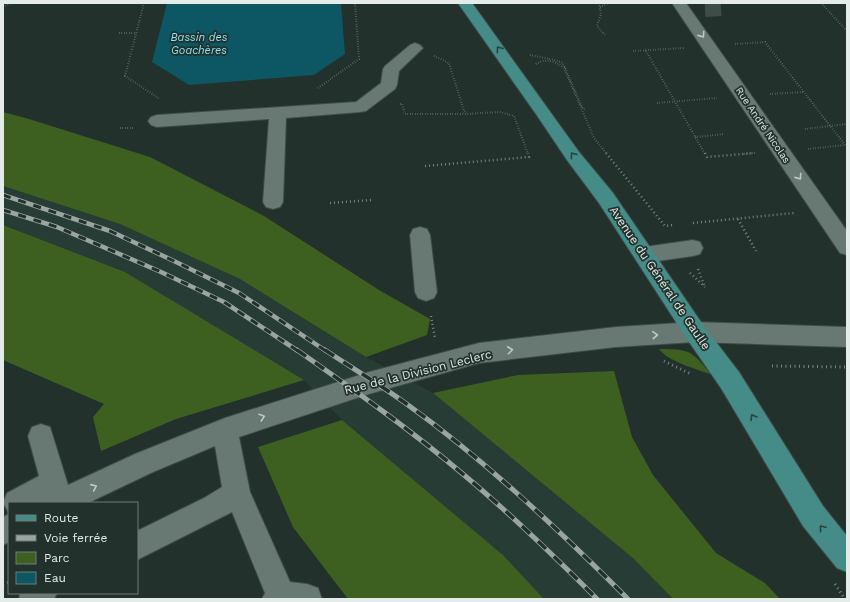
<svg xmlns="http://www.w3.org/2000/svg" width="850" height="602" font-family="'Work Sans',sans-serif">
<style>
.built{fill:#263c35}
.green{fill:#3d6021}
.water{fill:#0c5763}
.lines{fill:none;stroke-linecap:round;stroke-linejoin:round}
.minor-tunnel{stroke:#3f4d48;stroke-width:16;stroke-dasharray:16 8;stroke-linecap:butt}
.minor-casing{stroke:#3f4b47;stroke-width:2}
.major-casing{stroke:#3f4b47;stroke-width:2}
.path-far2{stroke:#788580;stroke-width:2;stroke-dasharray:0.5 2;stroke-linecap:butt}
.path-far1{stroke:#788580;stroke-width:2.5;stroke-dasharray:1 3;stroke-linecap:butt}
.path{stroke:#788580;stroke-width:3;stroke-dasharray:1 3.5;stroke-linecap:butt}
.minor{fill:#687873;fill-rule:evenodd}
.major{fill:#458c89;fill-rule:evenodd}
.rail-far1-casing{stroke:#9aa5a1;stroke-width:4.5}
.rail-casing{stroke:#9aa5a1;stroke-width:5}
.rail-far1{stroke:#22312c;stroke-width:3;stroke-dasharray:8;stroke-linecap:butt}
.rail{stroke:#22312c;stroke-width:3.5;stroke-dasharray:11;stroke-linecap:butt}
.oneway{stroke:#bec9c5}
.oneway2{stroke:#29433f}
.labels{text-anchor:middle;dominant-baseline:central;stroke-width:3.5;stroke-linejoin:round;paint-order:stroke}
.far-street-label{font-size:10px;fill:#e3ece8;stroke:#22312c}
.far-water-label{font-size:11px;font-style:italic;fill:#8de3f6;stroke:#22312c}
.street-label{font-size:12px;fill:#e3ece8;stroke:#22312c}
</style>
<rect width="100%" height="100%" fill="#22312c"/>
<path class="built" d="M 3,186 L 120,224 L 240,279 L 366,357 L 433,393 L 634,559 L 673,599 L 544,599 L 503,555 L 342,420 L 304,380 L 125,272 L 3,225 Z"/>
<g class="green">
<path d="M 3,112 L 29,119 L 150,157 L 264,216 L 379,290 L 430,319 L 427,335 L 366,357 L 240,279 L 120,224 L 3,186 Z"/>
<path d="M 3,225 L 125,272 L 304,380 L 176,419 L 101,451 L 93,417 L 104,404 L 3,360 Z"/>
<path d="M 659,349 C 692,349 691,351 712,375 C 698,369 668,362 659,349 Z"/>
<path d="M 614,371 L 632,437 L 653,475 L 716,553 L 765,583 L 780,599 L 673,599 L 634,559 L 433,393 L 518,375 Z"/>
<path d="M 342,420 L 503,555 L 544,599 L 348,599 L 293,527 L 258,447 Z"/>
</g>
<path class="water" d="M 167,3 L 341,3 L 345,54 L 314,75 L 189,85 L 152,62 Z"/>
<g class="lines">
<path class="minor-tunnel" d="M 705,9 L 723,8"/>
<g class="minor-casing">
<g id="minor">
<path d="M 672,3 L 686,3 L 847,231 L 847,255 L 840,253 Z"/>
<path d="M 415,43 L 420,45 L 423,48 L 399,71 L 397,85 L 395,89 L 366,111 L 360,112 L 286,118 L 283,202 L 280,207 L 273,209 L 266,207 L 263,202 L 269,119 L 157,127 L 151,125 L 148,121 L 151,117 L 157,115 L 356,102 L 381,83 L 383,69 L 385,66 L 410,45 Z"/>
<path d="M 420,227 L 427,229 L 430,235 L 437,292 L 434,298 L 426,301 L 418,298 L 415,292 L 410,235 L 413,229 Z"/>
<path d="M 693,240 L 700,242 L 703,248 L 700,254 L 693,256 L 644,263 L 637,261 L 634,255 L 637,249 L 644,247 Z"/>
<path d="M 695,322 L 847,327 L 847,347 L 695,342 L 616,347 L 479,363 L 369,394 L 239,437 L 250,492 L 290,582 L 307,584 L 318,588 L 322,599 L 262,599 L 265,593 L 232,512 L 137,560 L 137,531 L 204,498 L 222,487 L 215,446 L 153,472 L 88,503 L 9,503 L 9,513 L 3,503 L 7,493 L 39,476 L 28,436 L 32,427 L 41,424 L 50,427 L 68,485 L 135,454 L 225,418 L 369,372 L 479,343 L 616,327 Z"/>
<path d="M 9,514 L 9,542 L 3,545 L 3,517 Z"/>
<path d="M 20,593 L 57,593 L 54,599 L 19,599 Z"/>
</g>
</g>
<g class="major-casing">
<path id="major" d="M 458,3 L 472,3 L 579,152 L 613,193 L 703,325 L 739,372 L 823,506 L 847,536 L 847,572 L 837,568 L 803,526 L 721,388 L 687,339 L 599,203 L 567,160 L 536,114 Z"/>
</g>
<g class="path-far2">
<path d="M 144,3 L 125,76 L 160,99"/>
<path d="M 599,3 L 601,14 L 597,26 L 606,36"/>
<path d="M 821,3 L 847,31"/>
<path d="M 3,7 L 11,3"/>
<path d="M 600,7 L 609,3"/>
<path d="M 119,33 L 135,33"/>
<path d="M 735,44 L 765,42 L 845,145"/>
<path d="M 633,51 L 684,48"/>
<path d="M 646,51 L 705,154"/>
<path d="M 530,55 L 555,60 L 563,63 L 583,109 L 585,109"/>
<path d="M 434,56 L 449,63 L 465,114"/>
<path d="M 536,64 C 545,58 556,61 564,68 L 594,138 L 607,154"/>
<path d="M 318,88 L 359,59 L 355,3"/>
<path d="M 770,94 L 803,92"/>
<path d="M 657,103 L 717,98"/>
<path d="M 400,104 L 402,104 L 405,114 L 465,114 L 500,112 L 514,116 L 528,154"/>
<path d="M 120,128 L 135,128"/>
<path d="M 805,129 L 847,124"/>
<path d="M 695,137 L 724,134"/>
<path d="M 808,149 L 845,145"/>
<path d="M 742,154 L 755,153"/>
</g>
<g class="path-far1">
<path d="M 606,153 L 665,226 L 674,225"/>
<path d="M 705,153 L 707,157 L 754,153"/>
<path d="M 425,166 L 529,157 L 528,153"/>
<path d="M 330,203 L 372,200"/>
<path d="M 738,219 L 756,251"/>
<path d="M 693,223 L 794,213"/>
<path d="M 698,269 L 704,285"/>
<path d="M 690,273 L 705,287"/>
<path d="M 431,316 L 435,338"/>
</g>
<g class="path">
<path d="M 664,361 L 691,374"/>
<path d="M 772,366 L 847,367"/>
<path d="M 835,584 L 845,599"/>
<path d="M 3,585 L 9,582"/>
</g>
<use href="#minor" class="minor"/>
<use href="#major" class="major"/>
<g class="rail-far1-casing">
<g id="rail-far1">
<path d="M 3,195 L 110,231 L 174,261 L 239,293 L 326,351"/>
<path d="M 3,210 L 57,227 L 161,272 L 224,302 L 298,351"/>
</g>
</g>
<g class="rail-casing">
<g id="rail">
<path d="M 297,350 C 354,390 411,430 464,475 C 511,514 554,556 597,599"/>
<path d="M 325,350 C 352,368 381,385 408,405 C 487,462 559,530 628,599"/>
</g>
</g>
<use href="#rail-far1" class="rail-far1"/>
<use href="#rail" class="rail"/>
</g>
<defs><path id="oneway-chevron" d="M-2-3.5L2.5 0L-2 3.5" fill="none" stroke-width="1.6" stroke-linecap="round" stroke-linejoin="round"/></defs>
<g class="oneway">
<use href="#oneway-chevron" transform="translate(702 35) rotate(55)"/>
<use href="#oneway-chevron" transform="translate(799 177) rotate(55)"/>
<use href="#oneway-chevron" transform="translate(655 335) rotate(-4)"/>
<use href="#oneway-chevron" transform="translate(510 350) rotate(-7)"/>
<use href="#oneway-chevron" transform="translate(262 417) rotate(-19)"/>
<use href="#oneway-chevron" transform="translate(94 487) rotate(-24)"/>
</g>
<g class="oneway2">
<use href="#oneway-chevron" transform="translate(499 49) rotate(-126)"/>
<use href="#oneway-chevron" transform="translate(573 155) rotate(-126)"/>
<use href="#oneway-chevron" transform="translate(753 417) rotate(-121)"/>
<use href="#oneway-chevron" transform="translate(822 528) rotate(-130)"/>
</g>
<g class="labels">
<g class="far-street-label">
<text transform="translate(763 125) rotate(56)">Rue André Nicolas</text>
</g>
<g class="far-water-label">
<text x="199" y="37">Bassin des<tspan x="199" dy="13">Goachères</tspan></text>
</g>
<g class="street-label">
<text transform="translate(660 278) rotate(56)">Avenue du Général de Gaulle</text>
<text transform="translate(418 372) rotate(-14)">Rue de la Division Leclerc</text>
</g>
</g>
<rect width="850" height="602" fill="none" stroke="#e3ece8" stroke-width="8"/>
<rect x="8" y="502" width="130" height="92" fill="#22312c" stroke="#6f7c77"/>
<rect x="16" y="515" width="20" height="6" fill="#458c89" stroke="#6f7c77"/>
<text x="44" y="522" font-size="12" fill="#e3ece8">Route</text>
<rect x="16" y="535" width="20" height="6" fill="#9aa5a1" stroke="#6f7c77"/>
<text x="44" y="542" font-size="12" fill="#e3ece8">Voie ferrée</text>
<rect x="16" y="552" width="20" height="12" fill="#3d6021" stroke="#6f7c77"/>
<text x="44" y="562" font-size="12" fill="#e3ece8">Parc</text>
<rect x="16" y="572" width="20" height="12" fill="#0c5763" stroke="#6f7c77"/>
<text x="44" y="582" font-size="12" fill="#e3ece8">Eau</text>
</svg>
